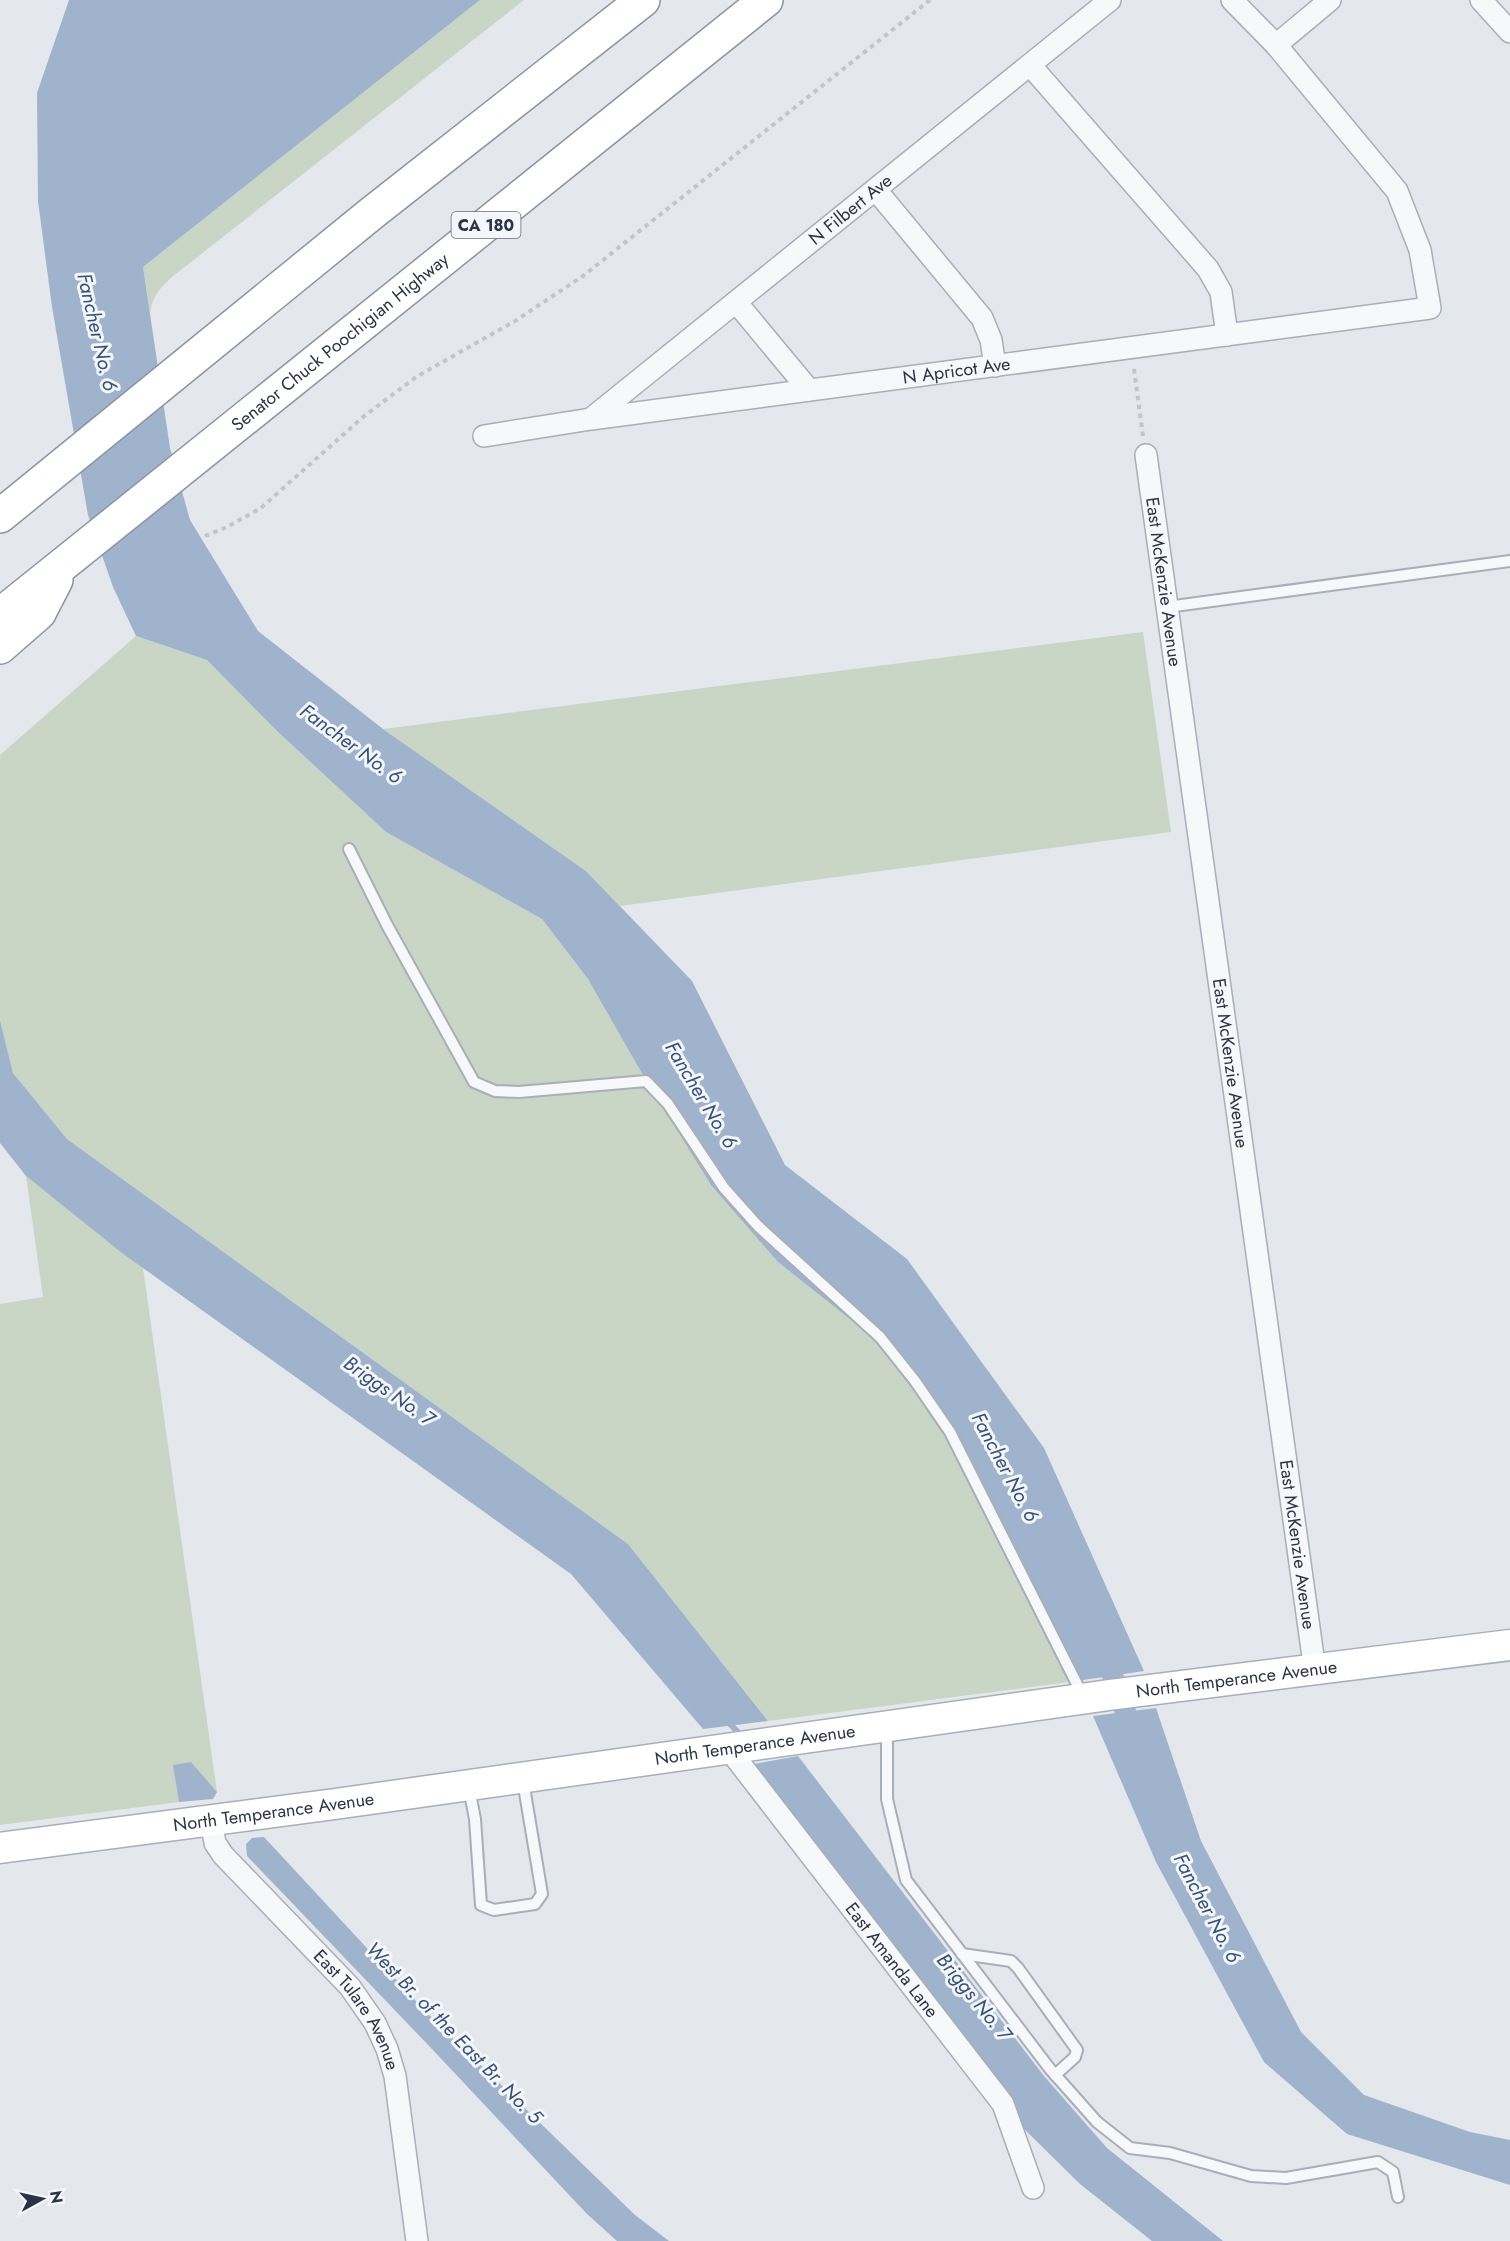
<svg xmlns="http://www.w3.org/2000/svg" width="1510" height="2241" font-family="Jost,sans-serif">
<style>
.green{fill:#c9d6c5}
.water{fill:#9fb4cc}
.lines{fill:none;stroke-linecap:round;stroke-linejoin:round}
.stream{stroke:#9fb4cc;stroke-width:6}
.canal{stroke:#9fb4cc;stroke-width:21}
.lane-casing{stroke:#a9aeb7;stroke-width:14}
.street-casing{stroke:#a9aeb7;stroke-width:24}
.secondary-casing{stroke:#a9aeb7;stroke-width:33}
.highway-casing{stroke:#8b94a3;stroke-width:36}
.path{stroke:#c2c5cb;stroke-width:4;stroke-dasharray:4.5 4.5;stroke-linecap:butt}
.lane{stroke:#f7f8fa;stroke-width:10}
.street{stroke:#f7f8fa;stroke-width:21}
.secondary{stroke:#fff;stroke-width:30}
.highway{stroke:#fff;stroke-width:33}
.labels{text-anchor:middle;dominant-baseline:central;stroke-width:6;stroke-linejoin:round;paint-order:stroke}
.shield{fill:#f4f6f9;stroke:#676e7b;stroke-width:1.5}
.shield-label{font-size:16px;font-weight:bold;fill:#2b3445}
.street-label{font-size:18px;fill:#2b3445;stroke:#f4f6f9}
.water-label{font-size:20px;font-style:italic;fill:#34527a;stroke:#f4f6f9}
</style>
<rect width="100%" height="100%" fill="#e4e7ec"/>
<g class="green">
<path d="M 480,0 L 524,0 L 172,277 C 160,288 152,297 150,313 L 143,267 Z"/>
<path d="M 1143,632 L 1171,832 L 620,906 L 586,871 L 383,729 Z"/>
<path d="M 136,636 L 207,660 L 277,731 L 386,832 L 542,919 L 588,979 L 778,1262 L 876,1340 L 948,1437 L 1070,1682 L 768,1721 L 628,1544 L 67,1139 L 13,1073 L 0,1020 L 0,755 Z"/>
<path d="M 26,1176 L 143,1268 L 217,1792 L 191,1763 L 174,1765 L 179,1802 L 0,1825 L 0,1304 L 43,1297 Z"/>
</g>
<g class="water">
<path d="M 69,0 L 480,0 L 143,267 L 170,448 L 190,520 L 258,631 L 383,729 L 586,871 L 692,981 L 785,1165 L 907,1259 L 1044,1448 L 1144,1671 L 1070,1682 L 948,1437 L 876,1340 L 778,1262 L 711,1185 L 639,1068 L 588,979 L 542,919 L 386,832 L 277,731 L 207,660 L 136,636 L 113,587 L 88,515 L 52,307 L 38,201 L 37,93 Z"/>
<path d="M 0,1020 L 13,1073 L 67,1139 L 628,1544 L 768,1721 L 703,1729 L 571,1574 L 122,1253 L 26,1176 L 0,1143 Z"/>
<path d="M 1156,1708 L 1201,1841 L 1301,2032 L 1364,2095 L 1470,2132 L 1510,2140 L 1510,2185 L 1347,2134 L 1264,2062 L 1156,1862 L 1093,1716 Z"/>
<path d="M 798,1756 L 1044,2076 L 1107,2148 L 1223,2241 L 1152,2241 L 1080,2184 L 1016,2121 L 737,1767 Z"/>
<path d="M 191,1762 L 217,1792 L 213,1799 L 179,1802 L 173,1765 Z"/>
<path d="M 264,1837 L 428,2014 L 635,2215 L 669,2241 L 617,2241 L 587,2214 L 432,2049 L 247,1856 L 246,1844 L 252,1838 Z"/>
</g>
<g class="lines">
<path class="stream" d="M 727,1721 L 737,1731"/>
<path class="canal" d="M 1100,1651 L 1112,1674 L 1135,1739"/>
<g class="lane-casing">
<g id="lane">
<path d="M 1167,607 L 1510,561"/>
<path d="M 349,849 L 387,925 L 474,1082 L 495,1091 L 519,1092 L 646,1081 L 668,1104 L 724,1188 L 758,1226 L 880,1337 L 915,1381 L 950,1432 L 1083,1696"/>
<path d="M 887,1729 L 887,1799 L 906,1880 L 1050,2069 L 1097,2122 L 1130,2148 L 1170,2153 L 1251,2176 L 1286,2178 L 1378,2162 L 1393,2172 L 1398,2197"/>
<path d="M 469,1788 L 475,1819 L 481,1905 L 494,1910 L 535,1904 L 542,1894 L 523,1781"/>
<path d="M 962,1954 L 1011,1961 L 1018,1968 L 1077,2050 L 1075,2057 L 1055,2075"/>
</g>
</g>
<g class="street-casing">
<g id="street">
<path d="M 1481,0 L 1510,32"/>
<path d="M 1276,45 L 1330,0"/>
<path d="M 1030,65 L 1208,269 L 1221,292 L 1227,335"/>
<path d="M 876,190 L 982,318 L 991,340 L 995,366"/>
<path d="M 736,302 L 809,390"/>
<path id="s1" d="M 592,418 L 1110,0"/>
<path id="s2" d="M 484,436 L 591,419 L 1430,308 L 1420,250 L 1397,191 L 1276,45 L 1232,0"/>
<path id="s3" d="M 1146,455 L 1315,1671"/>
<path id="s4" d="M 728,1748 L 1003,2104 L 1033,2188"/>
<path id="s5" d="M 211,1820 L 215,1843 L 223,1855 L 350,1987 L 375,2023 L 387,2049 L 395,2076 L 417,2241"/>
</g>
</g>
<g class="secondary-casing">
<g id="secondary">
<path id="s6" d="M 0,1848 L 335,1804 L 1109,1695 L 1510,1645"/>
</g>
</g>
<g class="highway-casing">
<g id="highway">
<path d="M 0,516 L 372,213 L 643,0"/>
<path id="s7" d="M 0,615 L 766,0"/>
<path d="M 0,647 L 39,613 L 56,580"/>
</g>
</g>
<g class="path">
<path d="M 1134,369 L 1143,436"/>
<path d="M 205,536 L 227,527 L 261,508 L 363,417 L 416,377 L 515,321 L 583,276 L 930,0"/>
</g>
<use href="#lane" class="lane"/>
<use href="#street" class="street"/>
<use href="#secondary" class="secondary"/>
<use href="#highway" class="highway"/>
</g>
<g class="labels">
<rect class="shield" x="451.5" y="212" width="69" height="26" rx="4.5"/>
<g class="shield-label">
<text x="486" y="225">CA 180</text>
</g>
<g class="street-label">
<text stroke="none"><textPath href="#s1" startOffset="332">N Filbert Ave</textPath></text>
<text stroke="none"><textPath href="#s7" startOffset="436">Senator Chuck Poochigian Highway</textPath></text>
<text stroke="none"><textPath href="#s2" startOffset="477">N Apricot Ave</textPath></text>
<text stroke="none"><textPath href="#s3" startOffset="128">East McKenzie Avenue</textPath></text>
<text stroke="none"><textPath href="#s3" startOffset="614">East McKenzie Avenue</textPath></text>
<text stroke="none"><textPath href="#s3" startOffset="1100">East McKenzie Avenue</textPath></text>
<text stroke="none"><textPath href="#s6" startOffset="1248">North Temperance Avenue</textPath></text>
<text stroke="none"><textPath href="#s6" startOffset="762">North Temperance Avenue</textPath></text>
<text stroke="none"><textPath href="#s6" startOffset="276">North Temperance Avenue</textPath></text>
<text stroke="none"><textPath href="#s4" startOffset="268">East Amanda Lane</textPath></text>
<text stroke="none"><textPath href="#s5" startOffset="244">East Tulare Avenue</textPath></text>
</g>
<g class="water-label">
<text transform="translate(97 332) rotate(77)">Fancher No. 6</text>
<text transform="translate(351 744) rotate(36)">Fancher No. 6</text>
<text transform="translate(701 1095) rotate(59)">Fancher No. 6</text>
<text transform="translate(389 1391) rotate(35)">Briggs No. 7</text>
<text transform="translate(1005 1467) rotate(62)">Fancher No. 6</text>
<text transform="translate(1207 1908) rotate(62)">Fancher No. 6</text>
<text transform="translate(974 1997) rotate(51)">Briggs No. 7</text>
<text transform="translate(454 2033) rotate(46)">West Br. of the East Br. No. 5</text>
</g>
</g>
<g transform="translate(42 2199) rotate(82)" stroke="#f4f6f9" stroke-width="4.5" paint-order="stroke">
<path d="M0-4.5L10 22L0 15L-10 22Z" fill="#2b3445"/>
<text y="-9" font-size="16" font-weight="bold" text-anchor="middle" fill="#2b3445">N</text>
</g>
</svg>
